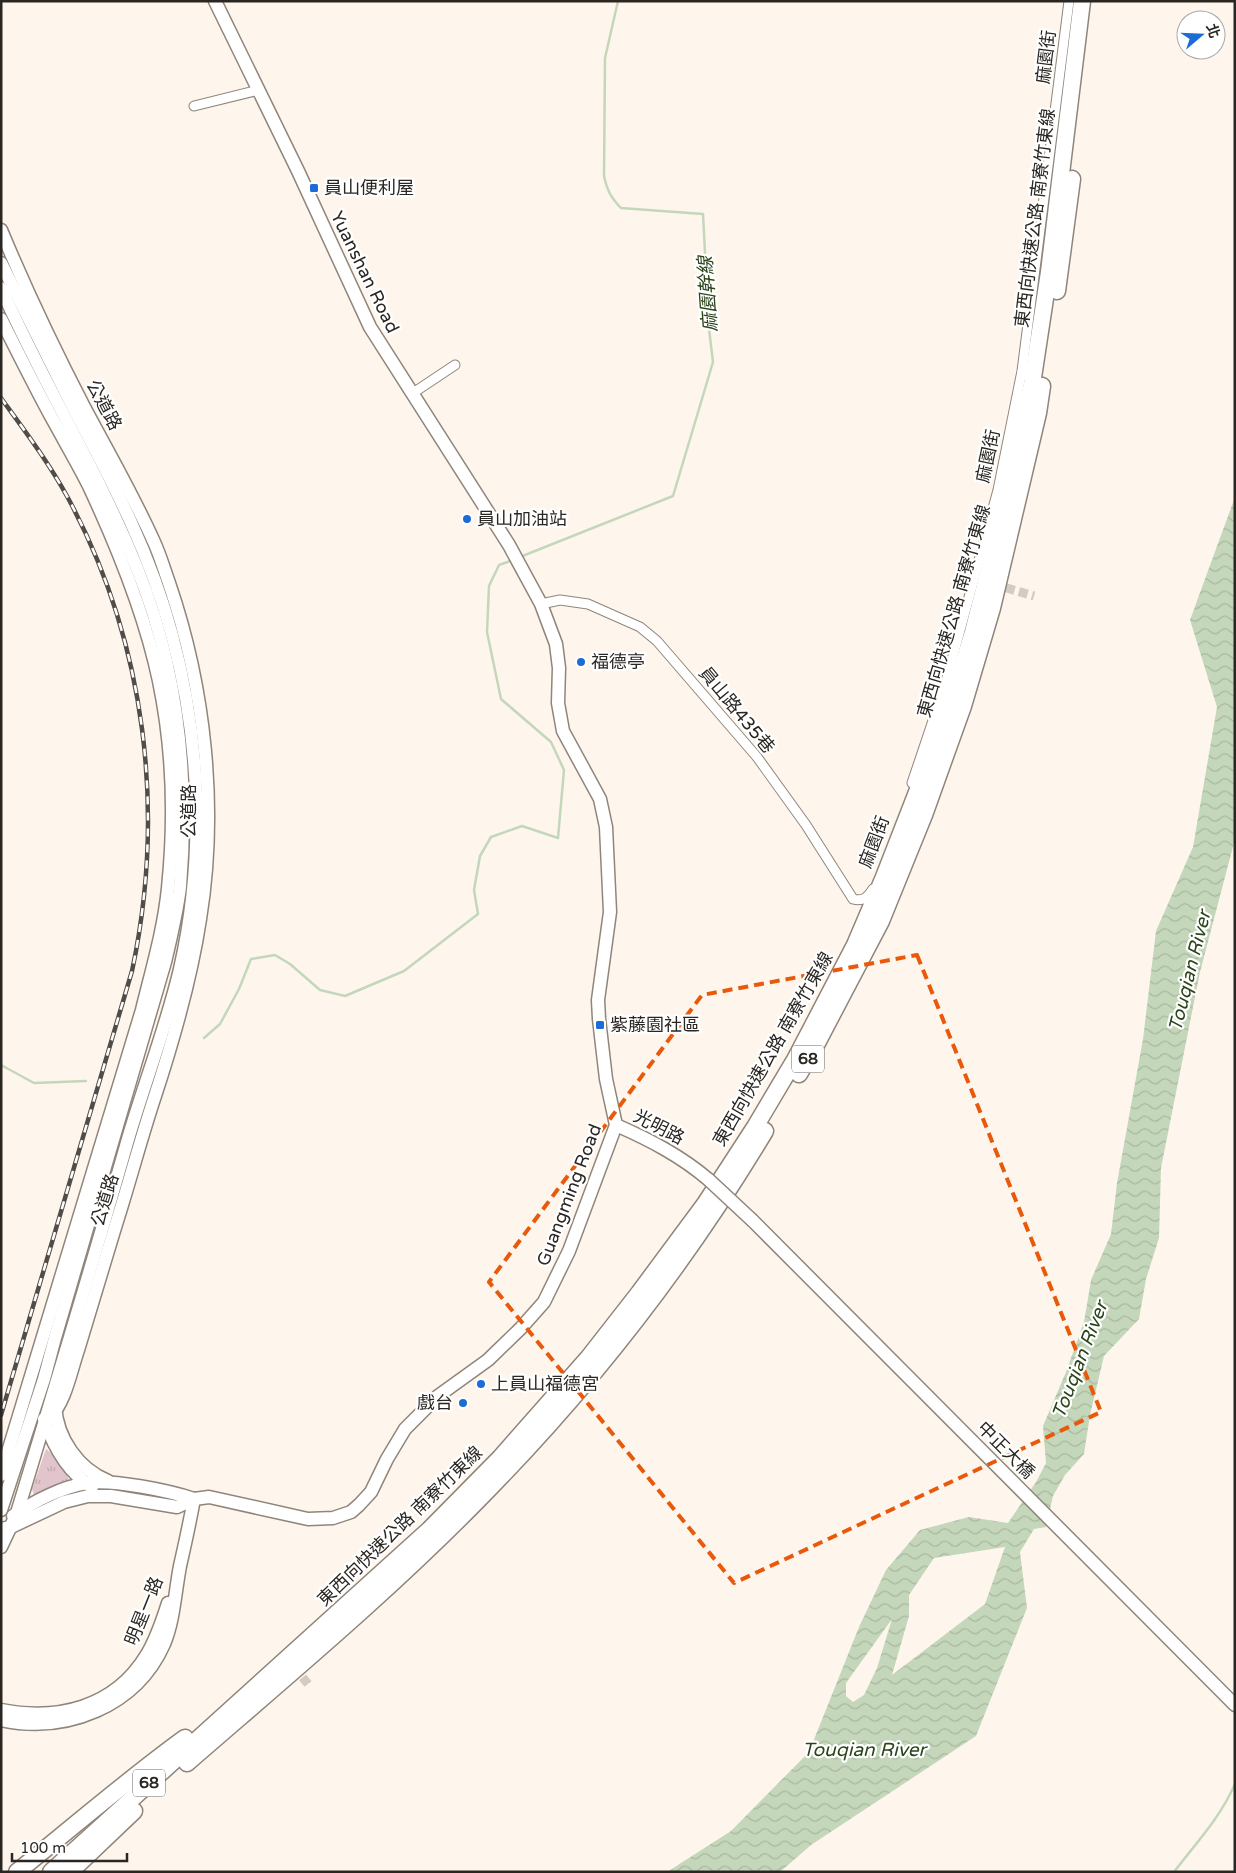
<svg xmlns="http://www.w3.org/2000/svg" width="1236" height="1873" font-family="'Varela Round','Noto Sans TC',sans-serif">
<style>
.grass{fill:url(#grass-tufts)}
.water{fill:url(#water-waves);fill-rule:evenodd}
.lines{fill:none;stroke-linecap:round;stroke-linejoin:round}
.stream{stroke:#c4d7ba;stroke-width:2.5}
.street-tunnel{stroke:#d4ccc4;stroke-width:9;stroke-dasharray:9 4.5;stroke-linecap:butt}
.street-casing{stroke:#8f857b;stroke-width:11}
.secondary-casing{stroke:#8f857b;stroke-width:15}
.highway-casing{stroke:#8f857b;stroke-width:19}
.street{stroke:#fff;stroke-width:9}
.secondary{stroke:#fff;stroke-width:12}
.highway{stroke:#fff;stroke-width:16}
.rail-casing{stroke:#514c47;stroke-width:4.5}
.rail{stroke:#fff;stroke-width:2.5;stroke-dasharray:8;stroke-linecap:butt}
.secondary-bridge-casing{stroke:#8f857b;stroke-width:15;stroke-linecap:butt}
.secondary-bridge{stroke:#fff;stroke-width:12}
.marked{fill:none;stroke:#e8590c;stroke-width:4;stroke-dasharray:10 6;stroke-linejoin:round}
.poi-dot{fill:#1d6cd6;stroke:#fff;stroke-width:2}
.labels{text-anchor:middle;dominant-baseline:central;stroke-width:4.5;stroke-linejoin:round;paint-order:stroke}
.shield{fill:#fff;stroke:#6a6764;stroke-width:1}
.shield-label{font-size:16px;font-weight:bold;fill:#2a2622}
.street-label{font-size:18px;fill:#2a2622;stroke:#fff}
.poi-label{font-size:18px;fill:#2a2622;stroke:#fff;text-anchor:start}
.water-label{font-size:19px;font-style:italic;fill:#2b441a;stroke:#fff}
</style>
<defs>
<pattern id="grass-tufts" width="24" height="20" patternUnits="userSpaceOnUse" patternTransform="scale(1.25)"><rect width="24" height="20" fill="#e1c4cc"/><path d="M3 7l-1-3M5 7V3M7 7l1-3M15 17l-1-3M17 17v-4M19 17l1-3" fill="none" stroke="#c1a8af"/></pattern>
<pattern id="water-waves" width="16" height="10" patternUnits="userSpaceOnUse" patternTransform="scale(1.25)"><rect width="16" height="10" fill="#c4d7ba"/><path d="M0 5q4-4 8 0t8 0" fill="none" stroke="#a9b8a0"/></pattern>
</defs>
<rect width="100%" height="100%" fill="#fef6ed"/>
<path class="grass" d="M 46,1449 C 51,1451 69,1475 69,1481 L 34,1495 L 32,1489 Z"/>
<path class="water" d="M 1235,497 L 1235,839 L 1200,972 L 1161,1168 L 1159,1238 L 1146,1279 L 1139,1319 L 1104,1356 L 1090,1415 L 1084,1454 L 1065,1475 L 1053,1496 L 1046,1527 L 1034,1529 L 1020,1552 L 1027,1608 L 976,1736 L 811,1845 L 780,1872 L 667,1872 L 731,1831 L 809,1752 L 859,1627 L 886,1570 L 920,1530 L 969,1517 L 1008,1523 L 1036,1482 L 1046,1463 L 1043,1426 L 1066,1372 L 1084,1322 L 1091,1280 L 1111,1234 L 1117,1183 L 1143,1039 L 1156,931 L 1193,847 L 1217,707 L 1190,620 ZM 1005,1547 L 985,1604 L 892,1675 L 909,1616 L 909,1595 L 934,1558 ZM 892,1619 L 877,1668 L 864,1695 L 853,1702 L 846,1696 L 846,1683 Z"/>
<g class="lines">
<g class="stream">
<path d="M 520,557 L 673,496 L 713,362 L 709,329 L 703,214 L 621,208 C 611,198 607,190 604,176 L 605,58 L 618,1"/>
<path d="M 204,1038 L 220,1024 L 239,989 L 251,959 L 275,955 L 290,964 L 320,990 L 345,996 L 404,971 L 478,914 L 474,890 L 480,856 L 491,837 L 522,826 L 558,838 L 564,770 L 551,742 L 501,699 L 487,632 L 489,586 L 499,565 L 513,560"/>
<path d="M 1,1065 L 34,1083 L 86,1081"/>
<path d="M 1174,1872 C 1196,1843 1220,1818 1235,1784"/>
</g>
<g class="street-tunnel">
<path d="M 993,584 L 1034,596"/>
<path d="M 294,1667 L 308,1684"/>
</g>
<g class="street-casing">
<g id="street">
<path d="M 194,106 L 259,90"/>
<path d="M 413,393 L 455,365"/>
<path d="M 541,604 L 560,600 L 588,604 L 640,627 L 657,641 L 757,757 L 806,825 L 853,899 C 863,902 868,897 873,889"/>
<path d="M 912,783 L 945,685 L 974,579 L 998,490 L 1022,371 L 1069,1"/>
</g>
</g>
<g class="secondary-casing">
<g id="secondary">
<path d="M 1,230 C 26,290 54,349 84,407 C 108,452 133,495 154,542 C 160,555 164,569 169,583 C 205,688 218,808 200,919 C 191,979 174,1038 155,1096 C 143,1132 133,1169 122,1205 C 107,1253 93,1301 78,1350 C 71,1370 65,1404 49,1418"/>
<path d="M 1,263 C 26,312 50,362 75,411 C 114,485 150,553 172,635 C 201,742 205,860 180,969 C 166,1029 143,1086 126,1146 C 91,1269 54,1391 17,1513 L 1,1547"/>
<path d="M 1,288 C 43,383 98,471 137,568 C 178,669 189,779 180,887 C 177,912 171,937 165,962 L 55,1338 L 44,1379 L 1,1510"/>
<path d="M 1,319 C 18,353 35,387 53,420 C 65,442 78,464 89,486 C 118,548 145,614 159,681 C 173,748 175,820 168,888 C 164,929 152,969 142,1010 L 1,1475"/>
<path d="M 616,1125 C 650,1140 681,1156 709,1180"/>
<path d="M 753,1221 L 1235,1705"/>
<path d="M 55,1406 C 57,1438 78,1469 108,1481"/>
<path d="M 44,1419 C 53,1445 67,1472 92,1487"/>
<path d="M 13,1516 C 34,1501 62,1487 87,1483 C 113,1479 170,1491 194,1499"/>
<path d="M 1,1529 L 11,1527 L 64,1502 L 88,1496 L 111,1496 L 177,1507 L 194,1499 L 209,1497 L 308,1519 L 333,1518 L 351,1512 L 359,1505 L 371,1492 L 387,1459 L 405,1429 L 438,1396 L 488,1360 L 521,1328 L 544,1302 L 569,1251 L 616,1125 L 606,1079 L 599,1019 L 598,1000 L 610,912 L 606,827 L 600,799 L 563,731 L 558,703 L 559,668 L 556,644 L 541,604 L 509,545 L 370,327 L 298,171 L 215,1"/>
<path d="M 1,1710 C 57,1721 114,1708 146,1656 C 156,1640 162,1622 168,1603"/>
<path d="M 1,1720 C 66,1734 136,1707 164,1644 C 174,1620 175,1592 180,1566 C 185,1544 190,1521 194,1499"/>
</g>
</g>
<g class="highway-casing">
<g id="highway">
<path d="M 1057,291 L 1072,179"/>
<path d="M 799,1074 L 817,1043 L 881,921 L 924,815 L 963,706 L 992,608 L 1038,413 L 1042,386"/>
<path d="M 187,1763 C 286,1677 387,1593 479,1499 C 588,1389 685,1264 765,1131"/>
<path d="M 17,1872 C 73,1827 127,1780 185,1738"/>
<path d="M 51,1872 L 429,1530 L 500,1458 L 589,1357 L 639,1293 L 705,1204 L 755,1127 L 796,1058 L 855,945 L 884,877 L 949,710 L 973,632 L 997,539 L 1032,384 L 1049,272 L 1082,1"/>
<path d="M 70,1872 L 134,1811"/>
</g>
</g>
<use href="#street" class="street"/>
<use href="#secondary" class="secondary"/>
<use href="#highway" class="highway"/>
<g class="rail-casing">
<path id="rail" d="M 1,398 C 25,431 49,463 68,498 C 146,643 166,811 132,971 L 1,1415"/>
</g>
<use href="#rail" class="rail"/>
<g class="secondary-bridge-casing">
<path id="secondary-bridge" d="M 709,1180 L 753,1221"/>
</g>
<use href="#secondary-bridge" class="secondary-bridge"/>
</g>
<path class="marked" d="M 917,955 L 1101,1412 L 734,1583 L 489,1282 L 702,995 Z"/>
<g class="poi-dot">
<rect x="309" y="183" width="10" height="10" rx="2.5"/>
<circle cx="467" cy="519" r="5"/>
<circle cx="581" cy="662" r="5"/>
<rect x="595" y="1020" width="10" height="10" rx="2.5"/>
<circle cx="481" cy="1384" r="5"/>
<circle cx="463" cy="1403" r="5"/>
</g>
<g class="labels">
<g class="shield">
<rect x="792" y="1045.5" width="32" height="27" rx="4"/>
<rect x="133" y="1769.5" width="32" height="27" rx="4"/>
</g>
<g class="shield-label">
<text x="808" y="1059">68</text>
<text x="149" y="1783">68</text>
</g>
<g class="street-label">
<text transform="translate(1046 57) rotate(-83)">麻園街</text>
<text transform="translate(1035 218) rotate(-83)">東西向快速公路 南寮竹東線</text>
<text transform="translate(365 272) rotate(64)">Yuanshan Road</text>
<text transform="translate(104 405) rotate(62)">公道路</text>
<text transform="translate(988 456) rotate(-78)">麻園街</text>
<text transform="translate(954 611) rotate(-74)">東西向快速公路 南寮竹東線</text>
<text transform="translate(737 710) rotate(50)">員山路435巷</text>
<text transform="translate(189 811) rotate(-90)">公道路</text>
<text transform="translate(874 842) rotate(-69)">麻園街</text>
<text transform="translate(773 1049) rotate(-60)">東西向快速公路 南寮竹東線</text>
<text transform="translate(659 1127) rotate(27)">光明路</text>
<text transform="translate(569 1195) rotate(-69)">Guangming Road</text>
<text transform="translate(105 1200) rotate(-73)">公道路</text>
<text transform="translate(1006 1450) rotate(45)">中正大橋</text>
<text transform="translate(400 1526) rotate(-44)">東西向快速公路 南寮竹東線</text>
<text transform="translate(144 1611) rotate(-68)">明星一路</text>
</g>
<g class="poi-label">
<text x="324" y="188">員山便利屋</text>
<text x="477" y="519">員山加油站</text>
<text x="591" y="662">福德亭</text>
<text x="610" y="1025">紫藤園社區</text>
<text x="491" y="1384">上員山福德宮</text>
<text x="453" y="1403" text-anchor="end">戲台</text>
</g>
<g class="water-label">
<text transform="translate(708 294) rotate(-94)">麻園幹線</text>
<text transform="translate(1190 971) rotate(-76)">Touqian River</text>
<text transform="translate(1080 1360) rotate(-69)">Touqian River</text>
<text x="864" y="1750">Touqian River</text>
</g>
</g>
<rect width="1236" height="1873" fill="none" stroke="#2a2622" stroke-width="5"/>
<g transform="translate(1201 35) rotate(71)"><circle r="24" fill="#ffffff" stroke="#aaa8a7"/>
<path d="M0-4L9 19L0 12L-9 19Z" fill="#1d6cd6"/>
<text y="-8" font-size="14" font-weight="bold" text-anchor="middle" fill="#2a2622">北</text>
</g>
<path d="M12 1853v8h115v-8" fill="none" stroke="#2a2622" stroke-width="2.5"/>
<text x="20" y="1853" font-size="15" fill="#2a2622" stroke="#ffffff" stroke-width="4" paint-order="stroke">100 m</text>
</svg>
